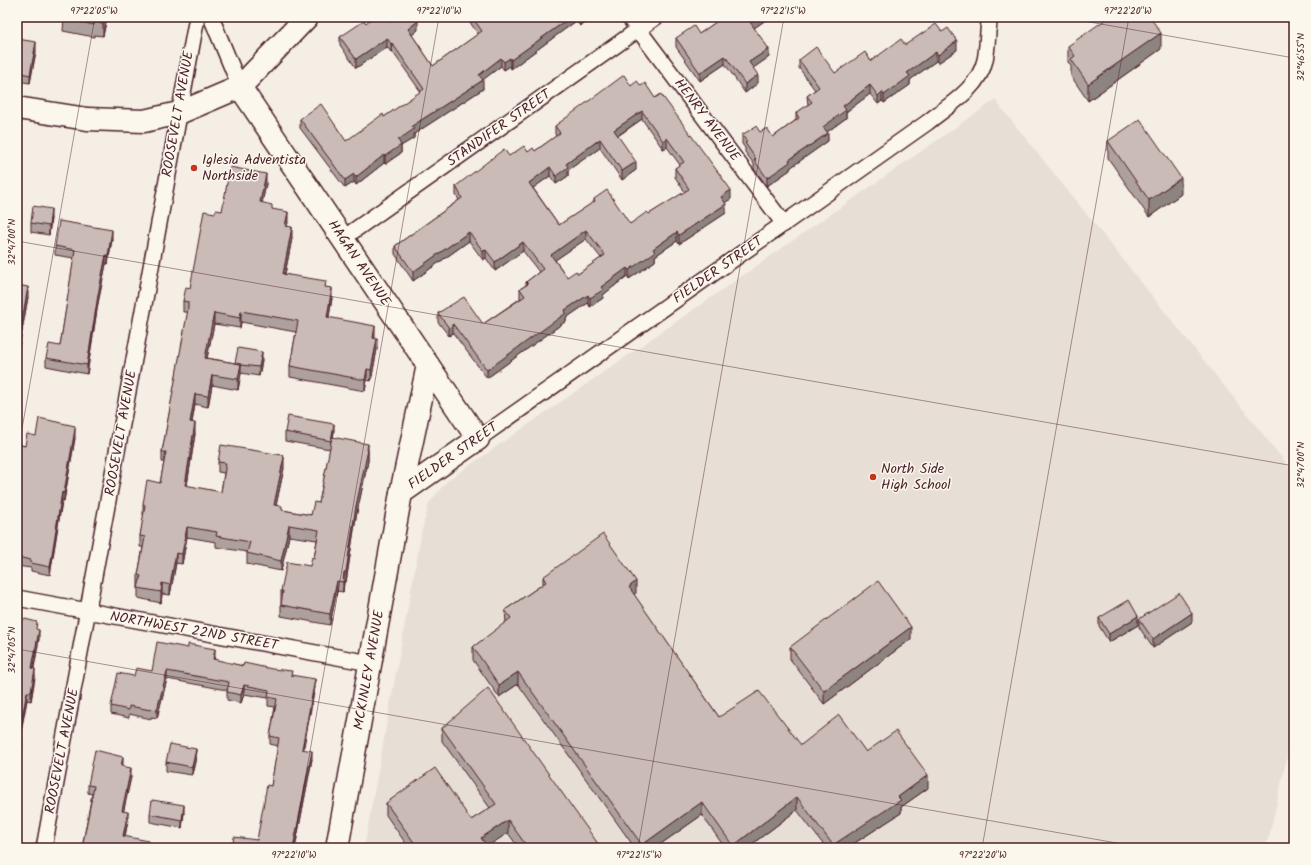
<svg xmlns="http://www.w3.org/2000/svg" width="1311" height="865" font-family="Kalam,sans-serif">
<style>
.built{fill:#e7dfd6}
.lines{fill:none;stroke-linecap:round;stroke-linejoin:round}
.street-casing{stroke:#4a1f2b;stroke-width:18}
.secondary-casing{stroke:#4a1f2b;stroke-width:25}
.street{stroke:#fbf7ec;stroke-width:15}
.secondary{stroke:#fbf7ec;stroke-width:22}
.wall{fill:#aea19d;stroke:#4a1f2b;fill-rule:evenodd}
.shaded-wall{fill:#8d837f;stroke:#4a1f2b}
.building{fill:#cabbb6;stroke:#4a1f2b;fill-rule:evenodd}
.ticks{fill:none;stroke:#4a1f2b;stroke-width:1;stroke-opacity:0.45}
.poi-dot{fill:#c8321e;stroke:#fbf7ec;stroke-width:1.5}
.labels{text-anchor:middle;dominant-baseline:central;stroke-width:3;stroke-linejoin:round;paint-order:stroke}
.street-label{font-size:14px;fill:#4a1f2b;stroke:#fbf7ec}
.poi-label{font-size:14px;fill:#4a1f2b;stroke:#fbf7ec;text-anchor:start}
.neatline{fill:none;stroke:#4a1f2b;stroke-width:1.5}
.ticks-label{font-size:10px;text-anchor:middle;fill:#4a1f2b}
</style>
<rect width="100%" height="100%" fill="#f4eee4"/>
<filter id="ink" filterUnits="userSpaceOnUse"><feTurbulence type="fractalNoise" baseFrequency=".025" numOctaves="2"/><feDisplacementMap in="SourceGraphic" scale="8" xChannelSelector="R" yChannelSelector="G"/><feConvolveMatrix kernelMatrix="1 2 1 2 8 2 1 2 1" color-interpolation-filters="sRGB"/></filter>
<g filter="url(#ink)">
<path class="built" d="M 995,100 L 1294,473 L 1294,726 L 1269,837 L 1263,848 L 364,848 L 422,530 L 429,503 L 447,481 Z"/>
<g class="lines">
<g class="street-casing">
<g id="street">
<path d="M 211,17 L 240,87"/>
<path d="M 629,17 L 784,224"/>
<path d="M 342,239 L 656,17"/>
<path d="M 478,439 L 928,122 C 949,105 979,88 985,60 C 988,46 987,31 990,17"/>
<path d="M 17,598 L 370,663"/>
<path d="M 44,848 L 197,17"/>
</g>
</g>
<g class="secondary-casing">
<g id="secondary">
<path d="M 240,87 L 478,439 L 401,493"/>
<path d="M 17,108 L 87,119 L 144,121 L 179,113 L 240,87 L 307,17"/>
<path d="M 337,848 L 401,493 L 428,365"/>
</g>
</g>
<use href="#street" class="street"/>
<use href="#secondary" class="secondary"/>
</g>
<g class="wall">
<path d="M 64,17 L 107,17 L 103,36 L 94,35 L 94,37 L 63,31 Z"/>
<path d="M 467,17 L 508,17 L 512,22 L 519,17 L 591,17 L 580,26 L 576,21 L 511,69 L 510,66 L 504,70 L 501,66 L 482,80 L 483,89 L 414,134 L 414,138 L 401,146 L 401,153 L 385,164 L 384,163 L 356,185 L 354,182 L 345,188 L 300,128 L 300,119 L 346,141 L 384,117 L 421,92 L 392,51 L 391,52 L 387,47 L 356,68 L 340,45 L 340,37 L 366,23 L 390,22 L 418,30 L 412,35 L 433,66 L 478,34 L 467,18 Z"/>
<path d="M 723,17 L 770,17 L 754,28 L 769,57 L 753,68 L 758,83 L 745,93 L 725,64 L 700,81 L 676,47 L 676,38 L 699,34 Z"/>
<path d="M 942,32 L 957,50 L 938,63 L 936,61 L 910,80 L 910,85 L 884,103 L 882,101 L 878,104 L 870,94 L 846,112 L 846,118 L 827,132 L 828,141 L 790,168 L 790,170 L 767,186 L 754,169 L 754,164 L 745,152 L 745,148 L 742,144 L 742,135 L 760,132 L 773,137 L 796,120 L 796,113 L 808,105 L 807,96 L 815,90 L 799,68 L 799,60 L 835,73 L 871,61 L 905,45 Z"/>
<path d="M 17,39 L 36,51 L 30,83 L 17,81 Z"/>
<path d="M 1068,46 L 1161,49 L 1088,101 L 1071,76 L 1071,66 L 1068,62 Z"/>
<path d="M 631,86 L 641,86 L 655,98 L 731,199 L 725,202 L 726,213 L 679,244 L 677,241 L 655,256 L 655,261 L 629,279 L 627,276 L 603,295 L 603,298 L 590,307 L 588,303 L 566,318 L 566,321 L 487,378 L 453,333 L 449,336 L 438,322 L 438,313 L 483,324 L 521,298 L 520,298 L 520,289 L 526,285 L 526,282 L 539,272 L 523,251 L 495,271 L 486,258 L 483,260 L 469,241 L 413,281 L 395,254 L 395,246 L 459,200 L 456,195 L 456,186 L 528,152 L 535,151 L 556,136 L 555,134 L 555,126 ZM 642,119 L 663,149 L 667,147 L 680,165 L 675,168 L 675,177 L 685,192 L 649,214 L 630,224 L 594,199 L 594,202 L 559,225 L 533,188 L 550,176 L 556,184 L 568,176 L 568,170 L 600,148 L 622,180 L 636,170 L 618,136 ZM 586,239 L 601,258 L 578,274 L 567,277 L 555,260 Z"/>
<path d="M 1108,141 L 1181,194 L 1149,217 L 1108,158 Z"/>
<path d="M 266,184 L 262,203 L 272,209 L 288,222 L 287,226 L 292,238 L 285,274 L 326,287 L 332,298 L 329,317 L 375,336 L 374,338 L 377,349 L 371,381 L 367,380 L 365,391 L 290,377 L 290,366 L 296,332 L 241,322 L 240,328 L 214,324 L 207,358 L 235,363 L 262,361 L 259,376 L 241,373 L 238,390 L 212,385 L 208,407 L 195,404 L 192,423 L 195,434 L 187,486 L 221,492 L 224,473 L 218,472 L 218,462 L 284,468 L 276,505 L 282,510 L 311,515 L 319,503 L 330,449 L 285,441 L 285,432 L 334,432 L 333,437 L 368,450 L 368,461 L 356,517 L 346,582 L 344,582 L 343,592 L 337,591 L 330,625 L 281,616 L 281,591 L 310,566 L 314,558 L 317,540 L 289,536 L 281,571 L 247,564 L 247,552 L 216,547 L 216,542 L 187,537 L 182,564 L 176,563 L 170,595 L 162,594 L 161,603 L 138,598 L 138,575 L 143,547 L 140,547 L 140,536 L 144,515 L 143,515 L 143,504 L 160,483 L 164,462 L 162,462 L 162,452 L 188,312 L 183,312 L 183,301 L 190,288 L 215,213 L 222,211 Z"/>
<path d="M 51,218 L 49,235 L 31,232 L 31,223 Z"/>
<path d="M 112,239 L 108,264 L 106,264 L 98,303 L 87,374 L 46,366 L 46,358 L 60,346 L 74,258 L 55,255 L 55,246 Z"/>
<path d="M 17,285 L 28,297 L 19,347 L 17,346 Z"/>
<path d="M 36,436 L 75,438 L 64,501 L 62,501 L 50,575 L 31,571 L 31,568 L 17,566 L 17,444 L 25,446 Z"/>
<path d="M 543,577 L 636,593 L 634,595 L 719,717 L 801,745 L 866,752 L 928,788 L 901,807 L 901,813 L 847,848 L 826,848 L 797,810 L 747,848 L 725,848 L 702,815 L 655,848 L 635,848 L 518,684 L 499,697 L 473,660 L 473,647 L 506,623 L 505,610 L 543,584 Z"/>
<path d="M 17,617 L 37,630 L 39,639 L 34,668 L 35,677 L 31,701 L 27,700 L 20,737 L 22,746 L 17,774 Z"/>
<path d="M 1099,618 L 1138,625 L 1109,642 L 1099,626 Z"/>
<path d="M 1139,619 L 1192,622 L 1153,648 L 1139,627 Z"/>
<path d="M 911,639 L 824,704 L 790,659 L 790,647 Z"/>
<path d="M 215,657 L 214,660 L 243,666 L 292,675 L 315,687 L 303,749 L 312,759 L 295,848 L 232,848 L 257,840 L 271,786 L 278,746 L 270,744 L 270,736 L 275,707 L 268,706 L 268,698 L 244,694 L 241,703 L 227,700 L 227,690 L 167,679 L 157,718 L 151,717 L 151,719 L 129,714 L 129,718 L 111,714 L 111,706 L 134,676 L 152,671 Z"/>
<path d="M 442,728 L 601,848 L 519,848 L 508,833 L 487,846 L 488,848 L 409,848 L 386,815 L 386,803 L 471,820 L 490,808 L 442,741 Z"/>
<path d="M 196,757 L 192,775 L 166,771 L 166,762 Z"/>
<path d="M 123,765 L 123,766 L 131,777 L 123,811 L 128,820 L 125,837 L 149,848 L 82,848 L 92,794 L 88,793 L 88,785 Z"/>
<path d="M 184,813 L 182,828 L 150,822 L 150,814 Z"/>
</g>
<g class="shaded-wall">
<path d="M 104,17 L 107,17 L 103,36 L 103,24 Z"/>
<path d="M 571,17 L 576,17 L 576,21 L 511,69 L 511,60 Z"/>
<path d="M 580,17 L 591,17 L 580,26 Z"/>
<path d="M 758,17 L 770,17 L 750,31 L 750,22 Z"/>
<path d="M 418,21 L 418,30 L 408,38 L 408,29 Z"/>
<path d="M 1161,33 L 1161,49 L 1088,101 L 1088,84 Z"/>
<path d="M 387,38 L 387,47 L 356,68 L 356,59 Z"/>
<path d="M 957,41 L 957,50 L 938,63 L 938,55 Z"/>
<path d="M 36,42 L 36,51 L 30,83 L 30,75 Z"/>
<path d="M 392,43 L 392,51 L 391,52 L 391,44 Z"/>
<path d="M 769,49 L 769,57 L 749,71 L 749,62 Z"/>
<path d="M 936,52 L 936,61 L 910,80 L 910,85 L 884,103 L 884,95 L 907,73 Z"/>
<path d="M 725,56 L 725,64 L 700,81 L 700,73 Z"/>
<path d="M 501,58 L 501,66 L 479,83 L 479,75 Z"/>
<path d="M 510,58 L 510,66 L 504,70 L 504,62 Z"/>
<path d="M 758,75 L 758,83 L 745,93 L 745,84 Z"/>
<path d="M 483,80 L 483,89 L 414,134 L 414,138 L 401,146 L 401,153 L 385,164 L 385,156 L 398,140 L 412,126 Z"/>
<path d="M 870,85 L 870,94 L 846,112 L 846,118 L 823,135 L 823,127 L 843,106 Z"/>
<path d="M 882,92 L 882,101 L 878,104 L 878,96 Z"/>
<path d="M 642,111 L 642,119 L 614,138 L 614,130 Z"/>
<path d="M 828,133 L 828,141 L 790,168 L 790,170 L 767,186 L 767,178 L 789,160 Z"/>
<path d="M 667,138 L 667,147 L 663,149 L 663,141 Z"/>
<path d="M 600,139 L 600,148 L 568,170 L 568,176 L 556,184 L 556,176 L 566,164 Z"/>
<path d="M 384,155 L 384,163 L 356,185 L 356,177 Z"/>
<path d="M 636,162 L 636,170 L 622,180 L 622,171 Z"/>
<path d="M 550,167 L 550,176 L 529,191 L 529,183 Z"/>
<path d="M 266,174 L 266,184 L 260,213 L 260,202 Z"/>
<path d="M 354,174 L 354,182 L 345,188 L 345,180 Z"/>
<path d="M 1181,178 L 1181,194 L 1149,217 L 1149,200 Z"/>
<path d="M 731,190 L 731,199 L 721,205 L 721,197 Z"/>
<path d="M 726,204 L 726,213 L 679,244 L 679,235 Z"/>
<path d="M 51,209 L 51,218 L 49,235 L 49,226 Z"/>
<path d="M 288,212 L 288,222 L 285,236 L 285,226 Z"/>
<path d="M 292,227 L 292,238 L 283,284 L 283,274 Z"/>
<path d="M 112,230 L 112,239 L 108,264 L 108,256 Z"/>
<path d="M 586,230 L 586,239 L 551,263 L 551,255 Z"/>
<path d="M 469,232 L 469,241 L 413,281 L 413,272 Z"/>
<path d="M 677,232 L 677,241 L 655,256 L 655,261 L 629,279 L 629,270 L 653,249 Z"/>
<path d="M 523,242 L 523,251 L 495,271 L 495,262 Z"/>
<path d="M 486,250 L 486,258 L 483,260 L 483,251 Z"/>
<path d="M 106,255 L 106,264 L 98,303 L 87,374 L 87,365 L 98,295 Z"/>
<path d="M 627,268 L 627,276 L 603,295 L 603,298 L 590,307 L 590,298 L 601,287 Z"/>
<path d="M 28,287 L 28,297 L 19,347 L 19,337 Z"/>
<path d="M 332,288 L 332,298 L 327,327 L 327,317 Z"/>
<path d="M 588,295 L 588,303 L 566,318 L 566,321 L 487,378 L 487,370 L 565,310 Z"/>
<path d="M 241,311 L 241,322 L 240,328 L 240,318 Z"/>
<path d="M 214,313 L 214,324 L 205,368 L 205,358 Z"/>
<path d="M 453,324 L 453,333 L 449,336 L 449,328 Z"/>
<path d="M 375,326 L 375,336 L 373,348 L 373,338 Z"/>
<path d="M 377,339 L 377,349 L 371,381 L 371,370 Z"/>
<path d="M 262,352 L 262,361 L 259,376 L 259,367 Z"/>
<path d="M 241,364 L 241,374 L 238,390 L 238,379 Z"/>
<path d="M 367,369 L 367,380 L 365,391 L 365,380 Z"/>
<path d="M 212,375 L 212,385 L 208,407 L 208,396 Z"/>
<path d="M 195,394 L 195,404 L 190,433 L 190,422 Z"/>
<path d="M 195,423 L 195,434 L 185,496 L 185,485 Z"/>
<path d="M 334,424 L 334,432 L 331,450 L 331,441 Z"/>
<path d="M 75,429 L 75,438 L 64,501 L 64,493 Z"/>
<path d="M 368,444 L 368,461 L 356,517 L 346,582 L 346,572 L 356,506 Z"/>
<path d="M 284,457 L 284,468 L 274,515 L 274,505 Z"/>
<path d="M 62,492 L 62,501 L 50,575 L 50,567 Z"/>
<path d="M 289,525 L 289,536 L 281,571 L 281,561 Z"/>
<path d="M 187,527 L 187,537 L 182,564 L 182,554 Z"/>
<path d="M 176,553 L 176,563 L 170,595 L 170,585 Z"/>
<path d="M 344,572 L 344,582 L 343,592 L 343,582 Z"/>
<path d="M 337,581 L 337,591 L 330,625 L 330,614 Z"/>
<path d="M 636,581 L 636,593 L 629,599 L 629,587 Z"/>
<path d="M 162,583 L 162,594 L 161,603 L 161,592 Z"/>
<path d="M 1192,613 L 1192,622 L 1153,648 L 1153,639 Z"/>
<path d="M 1138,616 L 1138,625 L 1109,642 L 1109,634 Z"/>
<path d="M 911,627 L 911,639 L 824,704 L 824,691 Z"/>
<path d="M 39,630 L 39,639 L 32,677 L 32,668 Z"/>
<path d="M 215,649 L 215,657 L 213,668 L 213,659 Z"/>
<path d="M 35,669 L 35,677 L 31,701 L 31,692 Z"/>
<path d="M 167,671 L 167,679 L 157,718 L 157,710 Z"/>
<path d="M 518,672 L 518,684 L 499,697 L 499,685 Z"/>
<path d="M 315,679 L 315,687 L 302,757 L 302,749 Z"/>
<path d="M 244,685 L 244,694 L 241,703 L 241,695 Z"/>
<path d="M 27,692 L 27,700 L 18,745 L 18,737 Z"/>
<path d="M 22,738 L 22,746 L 17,774 L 17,765 Z"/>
<path d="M 196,749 L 196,757 L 192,775 L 192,767 Z"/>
<path d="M 312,751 L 312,759 L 295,848 L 293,848 Z"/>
<path d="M 123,757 L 123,765 L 121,775 L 121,766 Z"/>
<path d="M 131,768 L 131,777 L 122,819 L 122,811 Z"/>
<path d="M 928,775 L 928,788 L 901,807 L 901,813 L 847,848 L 833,848 L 833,845 Z"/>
<path d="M 797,797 L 797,810 L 747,848 L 733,848 L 733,846 Z"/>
<path d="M 702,802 L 702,815 L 655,848 L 642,848 L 642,845 Z"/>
<path d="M 184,805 L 184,813 L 182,828 L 182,820 Z"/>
<path d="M 128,812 L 128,820 L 123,845 L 123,836 Z"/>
<path d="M 508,820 L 508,833 L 485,848 L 481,838 Z"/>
</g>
<g class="building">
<path d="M 64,17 L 104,17 L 103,24 L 94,22 L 94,25 L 63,19 Z"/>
<path d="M 373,17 L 385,17 L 390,22 L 396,17 L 415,17 L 418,21 L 408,29 L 433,66 L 482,31 L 472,17 L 508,17 L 512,22 L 519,17 L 571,17 L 511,60 L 510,58 L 504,62 L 501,58 L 479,75 L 483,80 L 412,126 L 414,129 L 398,140 L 401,145 L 385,156 L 384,155 L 356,177 L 354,174 L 345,180 L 300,119 L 321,104 L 346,141 L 383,114 L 384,117 L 424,89 L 392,43 L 391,44 L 387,38 L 356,59 L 340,37 L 364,21 L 366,23 Z"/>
<path d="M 723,17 L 758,17 L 750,22 L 769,49 L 749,62 L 758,75 L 745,84 L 725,56 L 700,73 L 676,38 L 694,26 L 699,34 Z"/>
<path d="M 1109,17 L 1150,17 L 1161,33 L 1088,84 L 1071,59 L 1075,56 L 1068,46 Z"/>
<path d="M 936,24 L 942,32 L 948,28 L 957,41 L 938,55 L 936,52 L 907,73 L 910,76 L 884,95 L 882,92 L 878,96 L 870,85 L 843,106 L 846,110 L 823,127 L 828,133 L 789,160 L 790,162 L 767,178 L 754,160 L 756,159 L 745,143 L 747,142 L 742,135 L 756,126 L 760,132 L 767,128 L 773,137 L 799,118 L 796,113 L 812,102 L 807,96 L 819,87 L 799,60 L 816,47 L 835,73 L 865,52 L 871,61 L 901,39 L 905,45 Z"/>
<path d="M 17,39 L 36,42 L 30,75 L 17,72 Z"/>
<path d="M 624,75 L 631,86 L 637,81 L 641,86 L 645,83 L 655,98 L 661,94 L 731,190 L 721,197 L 726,204 L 679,235 L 677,232 L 653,249 L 655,252 L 629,270 L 627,268 L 601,287 L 603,290 L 590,298 L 588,295 L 565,310 L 566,313 L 487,370 L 453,324 L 449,328 L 438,313 L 464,297 L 483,324 L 525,296 L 520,289 L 528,284 L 526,282 L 543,269 L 523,242 L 495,262 L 486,250 L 483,251 L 469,232 L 413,272 L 395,246 L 462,198 L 456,186 L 504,149 L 509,156 L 524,146 L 528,152 L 533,148 L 535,151 L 560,133 L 555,126 ZM 642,111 L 663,141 L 667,138 L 684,162 L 675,168 L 689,189 L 649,214 L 647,212 L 630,224 L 607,190 L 594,199 L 595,201 L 559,225 L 529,183 L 550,167 L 556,176 L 568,167 L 566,164 L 600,139 L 622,171 L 636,162 L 614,130 ZM 586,230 L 605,255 L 578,274 L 576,271 L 567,277 L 551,255 Z"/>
<path d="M 1140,119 L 1181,178 L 1149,200 L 1108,141 Z"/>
<path d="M 230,167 L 266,174 L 260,202 L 272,205 L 272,209 L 288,212 L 285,226 L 292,227 L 283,274 L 326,281 L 325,287 L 332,288 L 327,317 L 375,326 L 373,338 L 377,339 L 371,370 L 367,369 L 365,380 L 290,366 L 298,321 L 241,311 L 240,318 L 214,313 L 205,358 L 241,364 L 238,379 L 212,375 L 208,396 L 195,394 L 190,422 L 195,423 L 185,485 L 221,492 L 226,463 L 218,462 L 221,445 L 282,455 L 284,457 L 274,505 L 282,506 L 282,510 L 311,515 L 314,502 L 319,503 L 332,437 L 368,444 L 367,450 L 368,450 L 356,506 L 346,572 L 344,572 L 343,582 L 337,581 L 330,614 L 281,605 L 283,591 L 281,591 L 287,562 L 310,566 L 312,557 L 314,558 L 319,530 L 289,525 L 281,561 L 247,553 L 250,542 L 216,536 L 217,532 L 187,527 L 182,554 L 176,553 L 170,585 L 162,583 L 161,592 L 138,588 L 141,576 L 138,575 L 145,537 L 140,536 L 145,505 L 143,504 L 147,480 L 160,483 L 166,452 L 162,452 L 188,309 L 188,302 L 183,301 L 186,287 L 190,288 L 204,211 L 215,213 L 216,210 L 222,211 Z"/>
<path d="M 33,206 L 51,209 L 49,226 L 31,223 Z"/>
<path d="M 59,221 L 112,230 L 108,256 L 106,255 L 98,295 L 87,365 L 46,358 L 49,344 L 60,346 L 75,250 L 55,246 Z"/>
<path d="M 17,285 L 28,287 L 19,337 L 17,337 Z"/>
<path d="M 238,348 L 262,352 L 259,367 L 241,365 L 241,364 L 235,363 Z"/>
<path d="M 288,416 L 334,424 L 331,441 L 285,432 Z"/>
<path d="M 39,418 L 75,426 L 75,429 L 64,493 L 62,492 L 50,567 L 31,563 L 31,560 L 17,557 L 17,549 L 18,543 L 17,543 L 17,444 L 25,446 L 27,434 L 36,436 Z"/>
<path d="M 603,534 L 636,581 L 629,587 L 719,717 L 759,691 L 801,745 L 839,715 L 866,752 L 896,731 L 928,775 L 898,797 L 901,800 L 833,845 L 797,797 L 733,846 L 702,802 L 642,845 L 518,672 L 499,685 L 473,647 L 511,618 L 505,610 L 546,582 L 543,577 Z"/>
<path d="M 878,581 L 911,627 L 824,691 L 790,647 Z"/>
<path d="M 1179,593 L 1192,613 L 1153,639 L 1139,619 Z"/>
<path d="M 1129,600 L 1138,616 L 1109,634 L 1099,618 Z"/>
<path d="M 17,617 L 37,622 L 36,629 L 39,630 L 32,668 L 35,669 L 31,692 L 27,692 L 18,737 L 22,738 L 17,765 Z"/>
<path d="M 157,642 L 188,648 L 188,644 L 215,649 L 213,659 L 243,666 L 244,663 L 272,669 L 292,671 L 291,675 L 315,679 L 302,749 L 312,751 L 293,848 L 232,848 L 234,837 L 257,840 L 267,785 L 271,786 L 279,738 L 270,736 L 277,699 L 268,697 L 269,690 L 244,685 L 241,695 L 227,692 L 229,682 L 167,671 L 157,710 L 151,709 L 151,710 L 129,706 L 129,710 L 111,706 L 118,673 L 134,676 L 136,668 L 152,671 Z"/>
<path d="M 488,688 L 601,848 L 528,848 L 508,820 L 481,838 L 488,848 L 418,848 L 386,803 L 435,768 L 471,820 L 496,804 L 442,728 Z"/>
<path d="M 170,744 L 196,749 L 192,767 L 166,762 Z"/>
<path d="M 95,750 L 123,757 L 121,766 L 131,768 L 122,811 L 128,812 L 123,836 L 149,841 L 148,848 L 82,848 L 94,786 L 88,785 Z"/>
<path d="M 152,800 L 184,805 L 182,820 L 150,814 Z"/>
</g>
</g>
<path class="ticks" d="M 1061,17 L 1294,58M 17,241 L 1294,466M 17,457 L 95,17M 17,649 L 1145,848M 293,848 L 439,17M 638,848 L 784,17M 982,848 L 1129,17"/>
<g class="poi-dot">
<circle cx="194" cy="168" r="4"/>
<circle cx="873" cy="477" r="4"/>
</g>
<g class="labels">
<g class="street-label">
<text transform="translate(178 114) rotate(-80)">ROOSEVELT AVENUE</text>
<text transform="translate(707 120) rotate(53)">HENRY AVENUE</text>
<text transform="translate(499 128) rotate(-35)">STANDIFER STREET</text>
<text transform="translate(359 263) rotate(56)">HAGAN AVENUE</text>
<text transform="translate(718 270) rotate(-35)">FIELDER STREET</text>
<text transform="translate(121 433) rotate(-80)">ROOSEVELT AVENUE</text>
<text transform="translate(453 456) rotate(-35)">FIELDER STREET</text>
<text transform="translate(194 631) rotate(10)">NORTHWEST 22ND STREET</text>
<text transform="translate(369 670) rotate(-80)">MCKINLEY AVENUE</text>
<text transform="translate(62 751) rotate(-79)">ROOSEVELT AVENUE</text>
</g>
<g class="poi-label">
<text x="202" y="160">Iglesia Adventista<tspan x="202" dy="16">Northside</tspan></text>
<text x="881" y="469">North Side<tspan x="881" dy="16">High School</tspan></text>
</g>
</g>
<rect width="1311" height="865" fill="none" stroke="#fbf7ec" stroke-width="44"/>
<rect x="22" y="22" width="1267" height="821" class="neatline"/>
<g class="ticks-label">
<text x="94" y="14">97°22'05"W</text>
<text x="439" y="14">97°22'10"W</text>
<text x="783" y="14">97°22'15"W</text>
<text x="1128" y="14">97°22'20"W</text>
<text transform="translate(1300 57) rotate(-90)" y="4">32°46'55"N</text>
<text transform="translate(11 242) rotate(-90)" y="4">32°47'00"N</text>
<text transform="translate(1300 465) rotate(-90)" y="4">32°47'00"N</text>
<text transform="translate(11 650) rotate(-90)" y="4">32°47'05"N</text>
<text x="294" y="858">97°22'10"W</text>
<text x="639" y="858">97°22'15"W</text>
<text x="983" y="858">97°22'20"W</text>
</g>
</svg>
